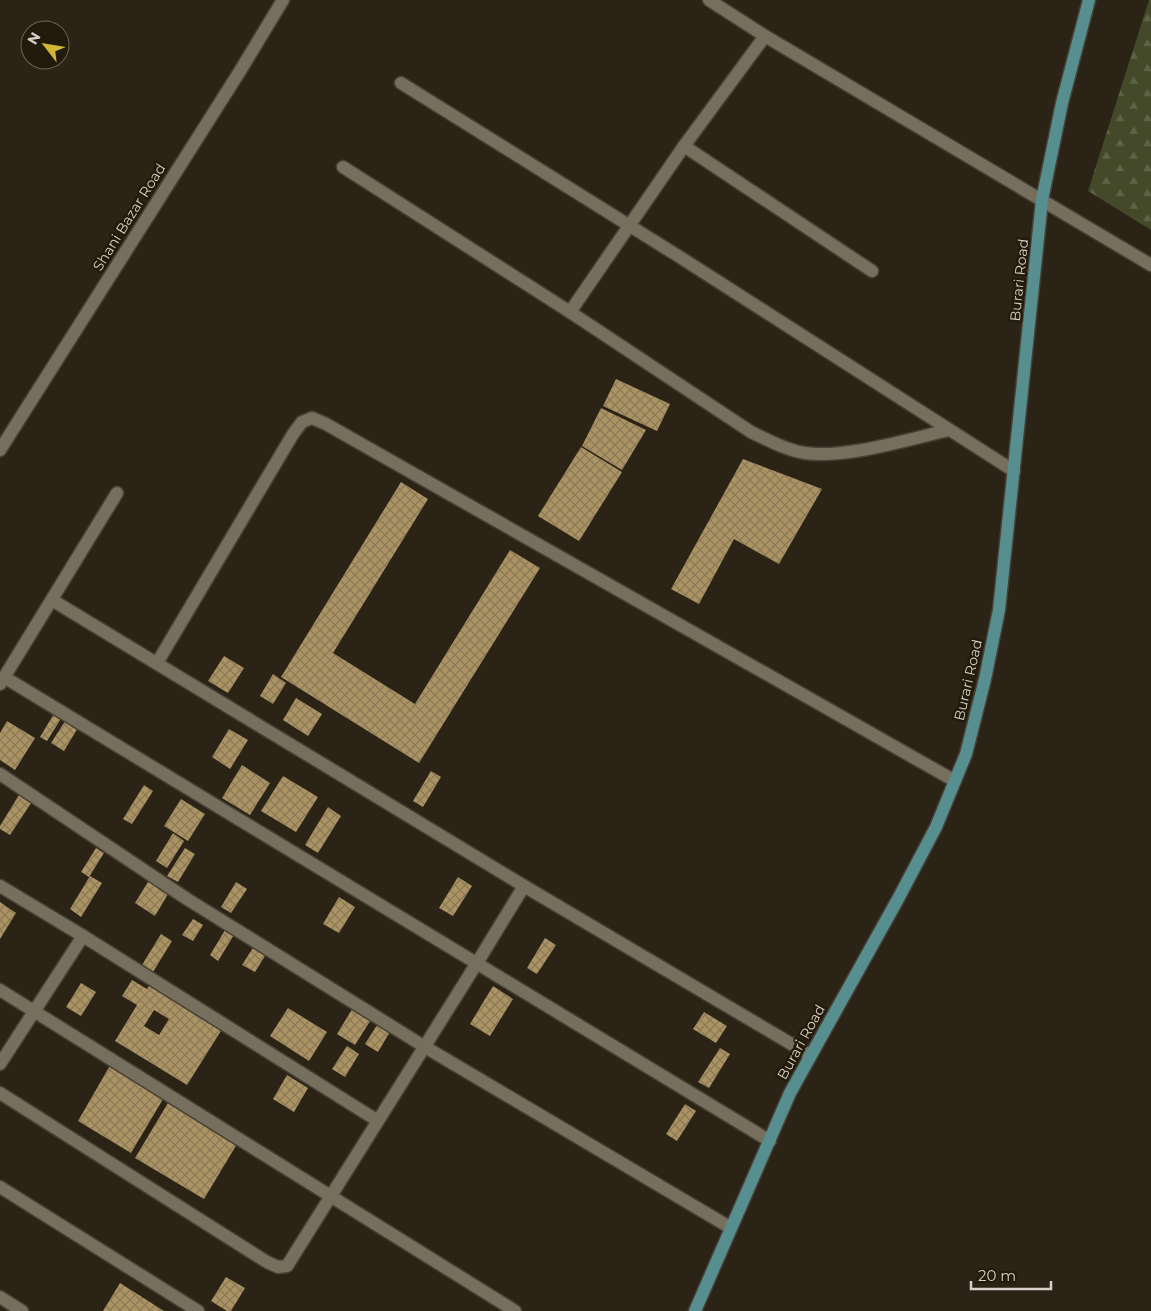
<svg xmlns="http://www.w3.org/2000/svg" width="1151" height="1311" font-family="Montserrat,sans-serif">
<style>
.forest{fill:url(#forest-firs)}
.building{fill:url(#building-cross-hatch);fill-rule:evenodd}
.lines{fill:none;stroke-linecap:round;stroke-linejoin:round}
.minor-casing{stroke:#464035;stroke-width:15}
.major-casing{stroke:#464035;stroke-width:15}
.minor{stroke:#776f5e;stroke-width:12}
.major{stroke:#578e8f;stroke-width:12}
.labels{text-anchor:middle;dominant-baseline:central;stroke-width:5;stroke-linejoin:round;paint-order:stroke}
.street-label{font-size:14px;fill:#d6d1c8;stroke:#221b0c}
</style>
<defs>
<pattern id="forest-firs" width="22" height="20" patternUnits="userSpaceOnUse" patternTransform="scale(1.25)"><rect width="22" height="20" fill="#444929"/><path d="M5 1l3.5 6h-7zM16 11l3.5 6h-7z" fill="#5e6247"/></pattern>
<pattern id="building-cross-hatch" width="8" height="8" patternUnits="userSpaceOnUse" patternTransform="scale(1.25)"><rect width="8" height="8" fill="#ab9364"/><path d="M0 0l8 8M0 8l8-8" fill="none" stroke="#8b7a58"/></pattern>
</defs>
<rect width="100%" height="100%" fill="#2b2416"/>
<path class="forest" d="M 1149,0 L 1151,0 L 1151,230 L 1088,191 Z"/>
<g class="building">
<path d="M 616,379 L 670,404 L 657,431 L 603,406 Z"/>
<path d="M 601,408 L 646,430 L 622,470 L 582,446 Z"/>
<path d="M 581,447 L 622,472 L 579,541 L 538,516 Z"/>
<path d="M 743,459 L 822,489 L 779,564 L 734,539 L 699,604 L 671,589 Z"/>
<path d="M 401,482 L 428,499 L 333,653 L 415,704 L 510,550 L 540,568 L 419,763 L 281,677 Z"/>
<path d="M 224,656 L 244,668 L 228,693 L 208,681 Z"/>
<path d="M 273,674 L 286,683 L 273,704 L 260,696 Z"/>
<path d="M 296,698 L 322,714 L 308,736 L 283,720 Z"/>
<path d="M 55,712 L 62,717 L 47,741 L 40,737 Z"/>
<path d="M 67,718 L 79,726 L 64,751 L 51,743 Z"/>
<path d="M 7,721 L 35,738 L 15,770 L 0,760 L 0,733 Z"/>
<path d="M 229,729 L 248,740 L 230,769 L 212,757 Z"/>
<path d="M 242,765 L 270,783 L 250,815 L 222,798 Z"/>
<path d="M 431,771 L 441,777 L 423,807 L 413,801 Z"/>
<path d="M 283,776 L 318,797 L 296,832 L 261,811 Z"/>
<path d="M 144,785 L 153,791 L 132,824 L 123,819 Z"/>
<path d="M 19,795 L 31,803 L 10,835 L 0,829 L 0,826 Z"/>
<path d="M 181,799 L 205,814 L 188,841 L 164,826 Z"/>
<path d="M 328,807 L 341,816 L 318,853 L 305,845 Z"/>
<path d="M 173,833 L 184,841 L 167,868 L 156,861 Z"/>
<path d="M 96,848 L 104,853 L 89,877 L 81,872 Z"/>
<path d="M 185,848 L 195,854 L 178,882 L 167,876 Z"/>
<path d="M 90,876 L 102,883 L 81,917 L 70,909 Z"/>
<path d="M 151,877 L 171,889 L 155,916 L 135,903 Z"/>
<path d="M 458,877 L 472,886 L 453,916 L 439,908 Z"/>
<path d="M 236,882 L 247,889 L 231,913 L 221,907 Z"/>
<path d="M 339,897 L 355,907 L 339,933 L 323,924 Z"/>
<path d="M 0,902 L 16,913 L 0,939 Z"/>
<path d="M 193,919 L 203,925 L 193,941 L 182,935 Z"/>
<path d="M 225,930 L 234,935 L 218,961 L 210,955 Z"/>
<path d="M 161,934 L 172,941 L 153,972 L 142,965 Z"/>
<path d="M 545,938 L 556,945 L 537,974 L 527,968 Z"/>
<path d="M 256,943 L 268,951 L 255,972 L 242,965 Z"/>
<path d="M 132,980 L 147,989 L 152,981 L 224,1026 L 187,1085 L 115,1041 L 137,1005 L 122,996 ZM 154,1010 L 169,1019 L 159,1035 L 144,1026 Z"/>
<path d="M 81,983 L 96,992 L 81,1016 L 66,1007 Z"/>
<path d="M 493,986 L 513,999 L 490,1036 L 470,1024 Z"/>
<path d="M 354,1006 L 372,1018 L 355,1045 L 337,1034 Z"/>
<path d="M 288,1008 L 327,1032 L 309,1061 L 270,1036 Z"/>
<path d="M 704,1012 L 727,1026 L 716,1043 L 693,1029 Z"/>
<path d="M 379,1022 L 391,1030 L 378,1052 L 365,1044 Z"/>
<path d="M 347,1046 L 359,1054 L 345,1077 L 332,1069 Z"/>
<path d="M 720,1048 L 730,1054 L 709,1088 L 698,1082 Z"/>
<path d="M 112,1062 L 166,1094 L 131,1153 L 78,1121 Z"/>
<path d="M 287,1075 L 308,1088 L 294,1112 L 273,1099 Z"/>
<path d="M 168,1103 L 237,1144 L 204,1199 L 135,1158 Z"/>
<path d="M 685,1104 L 696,1111 L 677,1141 L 666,1134 Z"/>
<path d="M 226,1277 L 245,1288 L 231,1311 L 227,1311 L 211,1301 Z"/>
<path d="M 120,1283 L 164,1311 L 103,1311 Z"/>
</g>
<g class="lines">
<g class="minor-casing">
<g id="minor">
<path d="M 709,0 L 765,36 L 1151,265"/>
<path d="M 401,83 L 675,254 L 1014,471"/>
<path d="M 684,146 L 872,271"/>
<path d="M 343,167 L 570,312 L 751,432 C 768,440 786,450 805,453 C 844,459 910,439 949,430"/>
<path d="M 570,312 L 684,146 L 765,36"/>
<path d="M 0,450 L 240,71 L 283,0"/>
<path d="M 52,600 L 524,886 L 810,1055"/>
<path d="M 157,663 L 293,434 L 302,422 L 312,418 L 326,424 L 955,781"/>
<path d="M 4,677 L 770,1141"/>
<path d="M 0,684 L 117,493"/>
<path d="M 0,774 L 187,899 L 425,1047 L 731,1228"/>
<path d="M 0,886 L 83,936 L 378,1121"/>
<path d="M 0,990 L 515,1311"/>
<path d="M 0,1064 L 83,936"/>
<path d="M 0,1093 L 267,1262 L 278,1267 L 287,1266 L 477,963 L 524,886"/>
<path d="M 0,1187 L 198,1311"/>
<path d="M 0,1297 L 22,1311"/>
</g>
</g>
<g class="major-casing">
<path id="major" d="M 695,1311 L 790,1093 L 898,899 L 936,827 L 966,754 L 985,679 L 999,610 L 1042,200 L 1062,103 L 1089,0"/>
</g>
<use href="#minor" class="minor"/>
<use href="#major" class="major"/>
</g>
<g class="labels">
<g class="street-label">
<text transform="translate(129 217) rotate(-58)">Shani Bazar Road</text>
<text transform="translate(1019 280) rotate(-84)">Burari Road</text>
<text transform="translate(968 680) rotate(-77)">Burari Road</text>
<text transform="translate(801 1042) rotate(-61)">Burari Road</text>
</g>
</g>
<g transform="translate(45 45) rotate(301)"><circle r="24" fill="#221b0c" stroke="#6a6457"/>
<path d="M0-4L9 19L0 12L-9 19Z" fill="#d0b736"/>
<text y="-8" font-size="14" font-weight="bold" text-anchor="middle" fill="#d6d1c8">N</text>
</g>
<path d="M971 1281v8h80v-8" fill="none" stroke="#d6d1c8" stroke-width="2.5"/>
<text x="978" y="1281" font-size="15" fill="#d6d1c8" stroke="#221b0c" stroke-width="4" paint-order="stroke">20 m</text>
</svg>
